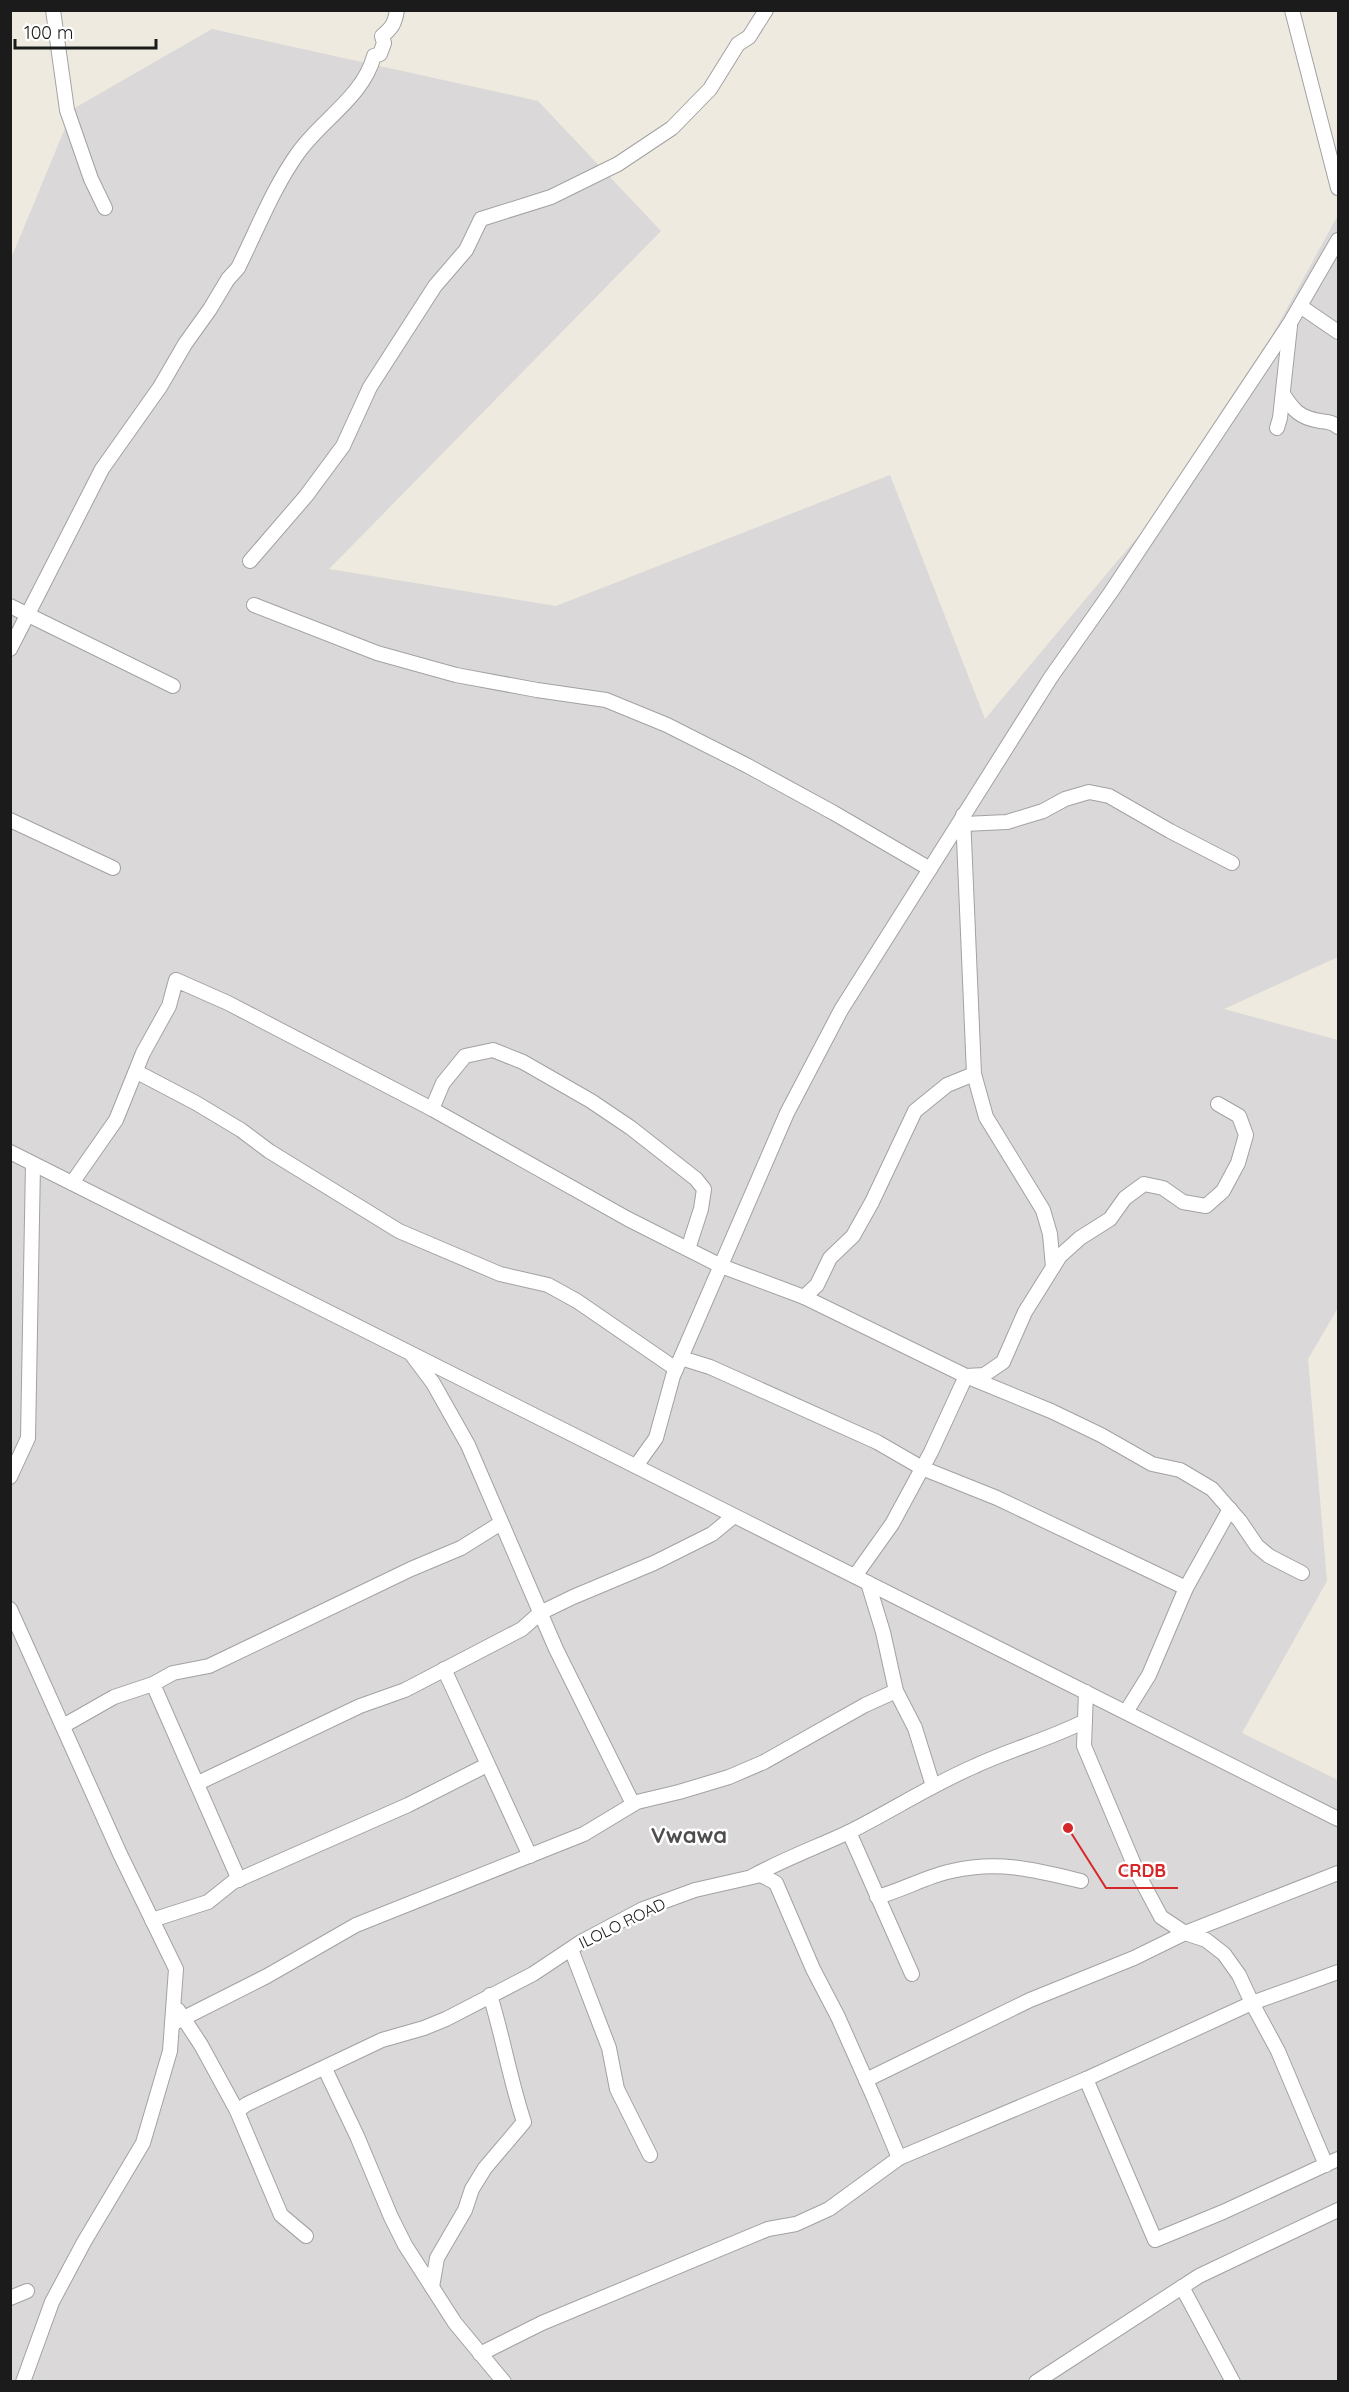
<svg xmlns="http://www.w3.org/2000/svg" width="1349" height="2392" font-family="Quicksand,sans-serif">
<style>
.residential{fill:#dad8d8}
.lines{fill:none;stroke-linecap:round;stroke-linejoin:round}
.minor-casing{stroke:#a2a2a2;stroke-width:16}
.minor{stroke:#fff;stroke-width:14}
.labels{text-anchor:middle;dominant-baseline:central;stroke-width:5;stroke-linejoin:round;paint-order:stroke}
.street-label{font-size:16px;fill:#1b1b1b;stroke:#fff}
.district-label{font-size:22px;font-weight:bold;fill:#4e4e4e;stroke:#fff}
.leader{fill:none;stroke:#d62828;stroke-width:2}
.callout-dot{fill:#d62828;stroke:#fff;stroke-width:2}
.callout-label{font-size:18px;text-anchor:middle;font-weight:bold;fill:#d62828;stroke:#fff;stroke-width:5;stroke-linejoin:round;paint-order:stroke}
</style>
<rect width="100%" height="100%" fill="#eeeadf"/>
<path class="residential" d="M 212,29 L 538,101 L 661,231 L 329,569 L 556,606 L 890,475 L 985,719 L 1208,453 L 1338,215 L 1338,957 L 1224,1009 L 1338,1040 L 1338,1308 L 1308,1359 L 1327,1581 L 1242,1733 L 1338,1780 L 1338,2381 L 11,2382 L 10,261 L 73,109 Z"/>
<g class="lines">
<g class="minor-casing">
<g id="minor">
<path d="M 53,10 L 67,110 L 91,179 L 105,208"/>
<path d="M 1292,10 L 1338,188"/>
<path d="M 1300,306 L 1338,332"/>
<path d="M 1283,394 C 1293,410 1300,418 1320,421 C 1327,422 1333,422 1338,427"/>
<path d="M 1277,428 L 1280,418 L 1290,326"/>
<path d="M 250,561 L 306,496 L 343,446 L 370,387 L 435,286 L 466,250 L 481,219 L 551,197 L 618,164 L 672,128 L 710,89 L 738,44 L 749,37 L 766,10"/>
<path d="M 254,605 L 377,653 L 456,675 L 537,690 L 606,700 L 667,725 L 748,766 L 834,813 L 930,869"/>
<path d="M 10,606 L 173,686"/>
<path d="M 10,649 L 102,469 L 160,387 L 185,344 L 210,309 L 228,279 L 238,268 C 257,230 273,188 298,153 C 321,120 363,97 374,56 L 380,54 L 384,43 L 382,36 C 392,28 395,23 397,10"/>
<path d="M 963,815 L 974,1074 L 986,1117 L 1043,1210 L 1050,1234 L 1053,1267"/>
<path d="M 10,820 L 113,868"/>
<path d="M 964,824 L 1007,822 L 1043,811 L 1065,799 L 1089,792 L 1109,796 L 1170,831 L 1232,863"/>
<path d="M 137,1072 L 196,1103 L 241,1130 L 269,1151 L 399,1231 L 500,1274 L 548,1285 L 577,1301 L 676,1369"/>
<path d="M 432,1109 L 443,1083 L 465,1056 L 493,1050 L 523,1062 L 591,1101 L 631,1128 L 696,1179 L 704,1189 L 701,1209 L 688,1249"/>
<path d="M 10,1152 L 1338,1819"/>
<path d="M 72,1183 L 116,1120 L 143,1053 L 169,1006 L 176,980 L 228,1003 L 432,1109 L 628,1219 L 721,1266 L 804,1297 L 966,1376 L 1051,1411 L 1101,1435 L 1152,1464 L 1180,1470 L 1212,1489 L 1240,1521 L 1257,1546 L 1269,1556 L 1302,1573"/>
<path d="M 804,1297 L 817,1285 L 830,1258 L 853,1236 L 872,1202 L 915,1111 L 947,1085 L 974,1074"/>
<path d="M 412,1355 L 433,1383 L 468,1445 L 556,1649 L 633,1804"/>
<path d="M 681,1358 L 710,1367 L 877,1442 L 922,1468 L 997,1498 L 1186,1588"/>
<path d="M 636,1466 L 656,1438 L 673,1376 L 787,1113 L 841,1010 L 1051,677 L 1111,592 L 1290,323 L 1338,240"/>
<path d="M 10,1477 L 28,1438 L 33,1164"/>
<path d="M 855,1576 L 892,1524 L 931,1452 L 966,1376 L 984,1375 L 1003,1362 L 1025,1312 L 1060,1256 L 1080,1238 L 1110,1219 L 1125,1198 L 1144,1184 L 1163,1188 L 1183,1202 L 1206,1206 L 1223,1191 L 1238,1163 L 1246,1135 L 1239,1116 L 1218,1104"/>
<path d="M 868,1583 L 883,1632 L 896,1691 L 915,1728 L 933,1786"/>
<path d="M 10,1609 L 120,1854 L 176,1969 L 170,2051 L 143,2143 L 84,2242 L 52,2302 L 23,2382"/>
<path d="M 444,1669 L 530,1856"/>
<path d="M 153,1684 L 239,1880"/>
<path d="M 1086,1692 L 1084,1746 L 1138,1874 L 1161,1917 L 1185,1933 L 1206,1940 L 1224,1954 L 1239,1975 L 1252,2003 L 1338,1972"/>
<path d="M 1126,1712 L 1149,1675 L 1186,1588 L 1230,1509"/>
<path d="M 63,1726 L 114,1697 L 153,1684 L 173,1673 L 209,1666 L 411,1569 L 461,1548 L 501,1523"/>
<path d="M 198,1783 L 360,1706 L 405,1690 L 522,1629 L 540,1613 L 573,1597 L 654,1563 L 712,1534 L 734,1516"/>
<path d="M 849,1832 L 912,1974"/>
<path d="M 753,1876 C 784,1859 817,1847 849,1832 C 891,1811 931,1785 975,1766 C 1011,1749 1050,1739 1085,1721"/>
<path d="M 877,1897 C 903,1890 927,1876 952,1871 C 999,1860 1036,1870 1081,1881"/>
<path d="M 152,1920 L 208,1902 L 233,1882 L 408,1805 L 487,1765"/>
<path d="M 571,1949 L 609,2048 L 617,2089 L 650,2155"/>
<path d="M 178,2010 L 201,2045 L 237,2111 L 281,2215 L 306,2236"/>
<path d="M 172,2024 L 267,1976 L 356,1925 L 584,1834 L 637,1802 L 679,1792 L 729,1777 L 764,1762 L 865,1705 L 896,1691"/>
<path d="M 325,2069 L 357,2136 L 391,2217 L 405,2245 L 455,2323 L 504,2382"/>
<path d="M 866,2080 L 1030,2000 L 1134,1958 L 1185,1933 L 1338,1873"/>
<path d="M 237,2111 L 247,2104 L 382,2040 L 424,2028 L 446,2019 L 533,1974 L 581,1942 L 643,1909 L 695,1890 L 761,1875 L 776,1883 L 813,1969 L 838,2017 L 874,2098 L 899,2158"/>
<path d="M 1326,2165 L 1278,2051 L 1252,2003 L 1086,2079 L 1155,2240 L 1223,2212 L 1338,2159"/>
<path d="M 432,2287 L 437,2258 L 465,2210 L 472,2189 L 485,2168 L 524,2122 C 510,2080 503,2037 490,1995"/>
<path d="M 1182,2287 L 1233,2382"/>
<path d="M 10,2298 L 27,2291"/>
<path d="M 480,2354 L 542,2323 L 768,2229 L 796,2224 L 829,2209 L 899,2158 L 1086,2079"/>
<path d="M 1036,2382 L 1199,2276 L 1338,2210"/>
</g>
</g>
<use href="#minor" class="minor"/>
</g>
<g class="labels">
<g class="street-label">
<text transform="translate(622 1923) rotate(-26)">ILOLO ROAD</text>
</g>
<g class="district-label">
<text x="689" y="1835">Vwawa</text>
</g>
</g>
<path class="leader" d="M1068 1828L1106 1888H1178"/>
<circle class="callout-dot" cx="1068" cy="1828" r="6"/>
<g class="callout-label">
<text x="1142" y="1877">CRDB</text>
</g>
<rect width="1349" height="2392" fill="none" stroke="#1b1b1b" stroke-width="24"/>
<path d="M15 39v9h141v-9" fill="none" stroke="#1b1b1b" stroke-width="3"/>
<text x="24" y="39" font-size="18" fill="#1b1b1b" stroke="#ffffff" stroke-width="4.5" paint-order="stroke">100 m</text>
</svg>
